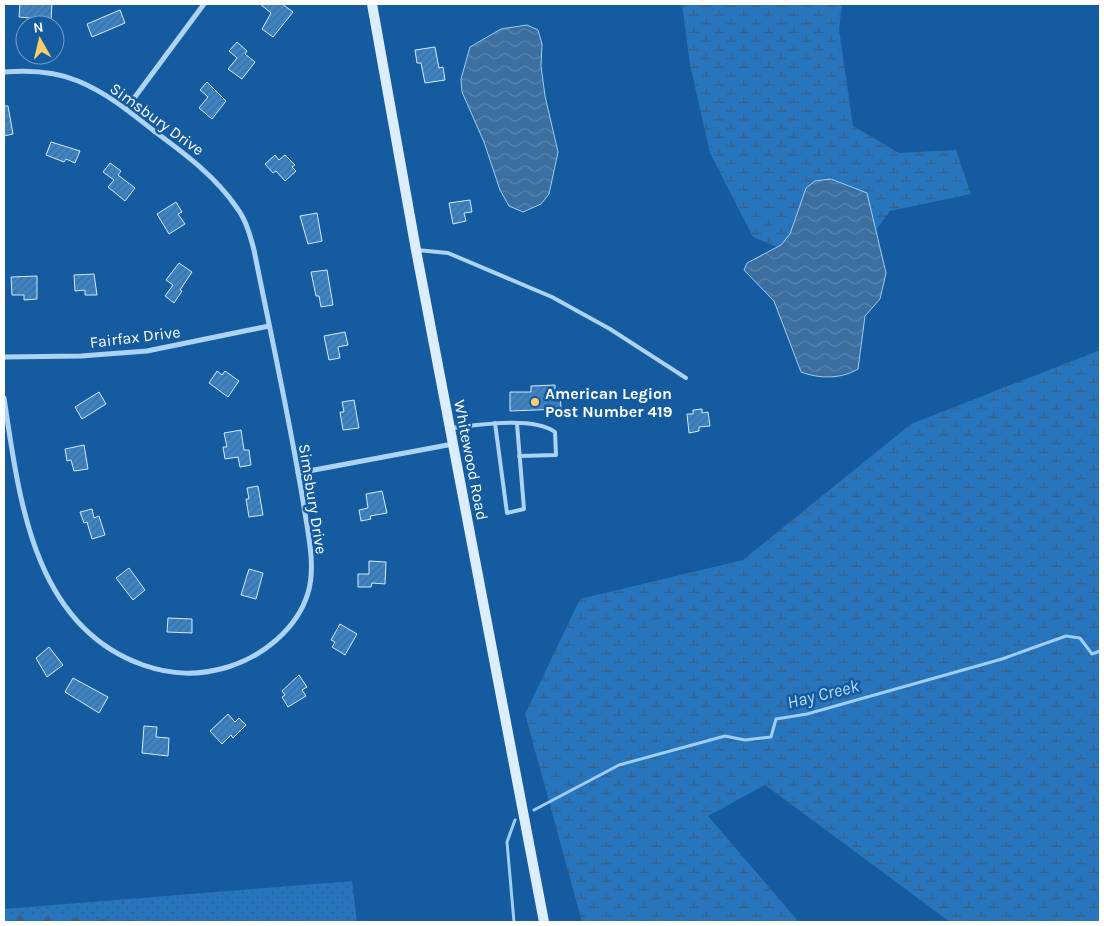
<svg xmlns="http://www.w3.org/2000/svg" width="1104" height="926" font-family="Karla,sans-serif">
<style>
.grass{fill:url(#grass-dots)}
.forest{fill:url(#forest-firs)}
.wetland{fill:url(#wetland-marsh)}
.water{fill:url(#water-waves);stroke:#9ecef7}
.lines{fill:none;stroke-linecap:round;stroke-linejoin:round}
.stream{stroke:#9ecef7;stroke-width:3}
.building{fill:url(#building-hatch);stroke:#d4eafd}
.lane{stroke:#acd2f4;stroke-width:4}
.street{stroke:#acd2f4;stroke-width:5}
.secondary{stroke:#dcedfd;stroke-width:10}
.poi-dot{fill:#ffcb6f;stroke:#145b9f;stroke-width:2}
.labels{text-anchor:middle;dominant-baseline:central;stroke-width:5;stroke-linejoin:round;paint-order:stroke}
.street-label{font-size:16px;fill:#fff;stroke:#145b9f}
.poi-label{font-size:16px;font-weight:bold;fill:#fff;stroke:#145b9f;text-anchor:start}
.water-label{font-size:18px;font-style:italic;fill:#b9dbfa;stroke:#145b9f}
</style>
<defs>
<pattern id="grass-dots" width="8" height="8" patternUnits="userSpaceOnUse" patternTransform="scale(1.25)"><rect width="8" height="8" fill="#2775bd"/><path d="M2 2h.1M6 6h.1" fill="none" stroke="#3a6084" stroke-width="1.8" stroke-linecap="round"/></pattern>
<pattern id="forest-firs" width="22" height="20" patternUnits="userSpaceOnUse" patternTransform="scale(1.25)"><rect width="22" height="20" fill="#2775bd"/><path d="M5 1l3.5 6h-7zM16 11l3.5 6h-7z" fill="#3a6084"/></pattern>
<pattern id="wetland-marsh" width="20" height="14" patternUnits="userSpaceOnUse" patternTransform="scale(1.25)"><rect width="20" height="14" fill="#2775bd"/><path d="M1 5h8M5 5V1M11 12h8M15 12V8" fill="none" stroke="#3a6084"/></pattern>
<pattern id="water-waves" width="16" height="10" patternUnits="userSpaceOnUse" patternTransform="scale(1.25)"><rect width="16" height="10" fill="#3c6e9f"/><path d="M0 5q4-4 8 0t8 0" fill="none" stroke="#5984ad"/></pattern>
<pattern id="building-hatch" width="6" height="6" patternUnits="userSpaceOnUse" patternTransform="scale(1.25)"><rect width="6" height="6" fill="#3d84c6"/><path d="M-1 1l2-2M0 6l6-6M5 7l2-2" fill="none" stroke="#436e95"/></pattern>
</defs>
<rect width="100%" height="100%" fill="#145b9f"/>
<path class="grass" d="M 352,881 L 357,922 L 4,922 L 4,909 Z"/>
<path class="forest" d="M 4,914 L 113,920 L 317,921 L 4,922 Z"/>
<g class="wetland">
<path d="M 682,4 L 842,4 L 839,29 L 853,126 L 899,153 L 956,150 L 971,194 L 890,211 L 844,274 L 753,237 L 710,153 L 690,65 Z"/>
<path d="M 1100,350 L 1100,922 L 950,922 L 765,785 L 708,816 L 799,922 L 582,922 L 525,714 L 580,599 L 743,560 L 911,424 Z"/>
</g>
<g class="water">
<path d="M 527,25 L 538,30 L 542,44 L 541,66 L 545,96 L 558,152 L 549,194 L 541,204 L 523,212 L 509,206 L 500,190 L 484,142 L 462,92 L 461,79 L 470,47 L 501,29 Z"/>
<path d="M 831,179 L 867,193 L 886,273 L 880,299 L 865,316 L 858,369 C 842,379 819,379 801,372 L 774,301 L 744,270 L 747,263 L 781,245 L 790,234 L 806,188 L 815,181 Z"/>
</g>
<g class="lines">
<g class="stream">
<path d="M 534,810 L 619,765 L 725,736 L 745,740 L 771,737 L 776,719 L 807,714 L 1002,659 L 1066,636 L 1080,638 L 1092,654 L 1100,651"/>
<path d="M 514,922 L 507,842 L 515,820"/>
</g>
</g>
<g class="building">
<path d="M 20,4 L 52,4 L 51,20 L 19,17 Z"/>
<path d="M 260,4 L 282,4 L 293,12 L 273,37 L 262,29 L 271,13 Z"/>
<path d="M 120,10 L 125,23 L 92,37 L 87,24 Z"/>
<path d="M 237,42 L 247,51 L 245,54 L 255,62 L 242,79 L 228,69 L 237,58 L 229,51 Z"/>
<path d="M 435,47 L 439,68 L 443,67 L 445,80 L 425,83 L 421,63 L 417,63 L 415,50 Z"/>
<path d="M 207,82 L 226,101 L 212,119 L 199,108 L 208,97 L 200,90 Z"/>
<path d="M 4,106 L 8,106 L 13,134 L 4,136 Z"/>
<path d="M 51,142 L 80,151 L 75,163 L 66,159 L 64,162 L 46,155 Z"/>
<path d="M 275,155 L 279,160 L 285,155 L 295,165 L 292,167 L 296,171 L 285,181 L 276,171 L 273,173 L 265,164 Z"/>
<path d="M 110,163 L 121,171 L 118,175 L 135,188 L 125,201 L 108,187 L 114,180 L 103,172 Z"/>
<path d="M 470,200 L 472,212 L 464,213 L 466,221 L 453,224 L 449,203 Z"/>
<path d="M 176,202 L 182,212 L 178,214 L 185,224 L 169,234 L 157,214 Z"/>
<path d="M 317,213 L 322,241 L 308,244 L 300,216 Z"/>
<path d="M 179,263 L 192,272 L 180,290 L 182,291 L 174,303 L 165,296 L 173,285 L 166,280 Z"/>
<path d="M 327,270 L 333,305 L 321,307 L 319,296 L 316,296 L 311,272 Z"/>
<path d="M 94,274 L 97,295 L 85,295 L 85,290 L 75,291 L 74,275 Z"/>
<path d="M 37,276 L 37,299 L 24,300 L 24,295 L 12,295 L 11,277 Z"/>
<path d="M 345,332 L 348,345 L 338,347 L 340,358 L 329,360 L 324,336 Z"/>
<path d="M 217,371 L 222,375 L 225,371 L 239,381 L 228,397 L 209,383 Z"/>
<path d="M 555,385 L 555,390 L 560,389 L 561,409 L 510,411 L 510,392 L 531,392 L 531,386 Z"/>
<path d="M 99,392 L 106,404 L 82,419 L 75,407 Z"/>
<path d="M 354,400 L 359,428 L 343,430 L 340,412 L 344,412 L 342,402 Z"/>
<path d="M 702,409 L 702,413 L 708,412 L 710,426 L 699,427 L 699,431 L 689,433 L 687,414 L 693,414 L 693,410 Z"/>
<path d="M 241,430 L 244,450 L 249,450 L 251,465 L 240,467 L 238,457 L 225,459 L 223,447 L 227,447 L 224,433 Z"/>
<path d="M 84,445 L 88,469 L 74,471 L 71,460 L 67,461 L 65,449 Z"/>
<path d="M 258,486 L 263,515 L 249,517 L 246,499 L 249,499 L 247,488 Z"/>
<path d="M 382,491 L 387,513 L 370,516 L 371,519 L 361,521 L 359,510 L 368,508 L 366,494 Z"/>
<path d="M 92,509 L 94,518 L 99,516 L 105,535 L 92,539 L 87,522 L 84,523 L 80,512 Z"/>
<path d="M 369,561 L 386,562 L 385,584 L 372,583 L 371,587 L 358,587 L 358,574 L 369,574 Z"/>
<path d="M 129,568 L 145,590 L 133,600 L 116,578 Z"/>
<path d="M 249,569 L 263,573 L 256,599 L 241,595 Z"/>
<path d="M 168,618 L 192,619 L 192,633 L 167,632 Z"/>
<path d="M 340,624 L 357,634 L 345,655 L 332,647 L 335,642 L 331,640 Z"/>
<path d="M 49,647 L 63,665 L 47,677 L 36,658 Z"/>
<path d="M 299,675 L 307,687 L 302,690 L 306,696 L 288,707 L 282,697 L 285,695 L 282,691 Z"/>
<path d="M 73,678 L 108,697 L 99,713 L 65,692 Z"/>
<path d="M 228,714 L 235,722 L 239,718 L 246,725 L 233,738 L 231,735 L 222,744 L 210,731 Z"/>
<path d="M 144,726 L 157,727 L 156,737 L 169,738 L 168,756 L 142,753 Z"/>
</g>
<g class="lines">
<g class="lane">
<path d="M 417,250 L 448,253 L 552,297 L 610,329 L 686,378"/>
<path d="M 495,423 L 507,513 L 524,509 L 517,424"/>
<path d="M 452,428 C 479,425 533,416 555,432 L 556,455 L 519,456"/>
</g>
<g class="street">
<path d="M 4,72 C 29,70 55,71 78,81 C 107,93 130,112 154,131 C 185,154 215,176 237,208 C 246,220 250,235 254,250 C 271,335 290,421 304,507 C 308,533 316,567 308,593 C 297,629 263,656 228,667 C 198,676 172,675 143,665 C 32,626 19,496 4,398"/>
<path d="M 126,109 L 204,4"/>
<path d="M 4,357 L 81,356 L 147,351 L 269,326"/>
<path d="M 298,473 L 453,444"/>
</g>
<path class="secondary" d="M 372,4 L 416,250 L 544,922"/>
</g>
<circle class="poi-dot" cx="535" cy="402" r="5"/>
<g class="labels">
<g class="street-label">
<text transform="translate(157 119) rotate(36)">Simsbury Drive</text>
<text transform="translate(135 337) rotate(-7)">Fairfax Drive</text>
<text transform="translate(471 460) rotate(79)">Whitewood Road</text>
<text transform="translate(313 499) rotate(81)">Simsbury Drive</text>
</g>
<g class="poi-label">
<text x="545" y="393">American Legion<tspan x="545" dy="18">Post Number 419</tspan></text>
</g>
<g class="water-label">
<text transform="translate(823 694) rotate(-14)">Hay Creek</text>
</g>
</g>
<rect width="1104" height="926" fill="none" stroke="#ffffff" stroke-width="10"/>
<g transform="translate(40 40) rotate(352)"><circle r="24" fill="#145b9f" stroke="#729dc5"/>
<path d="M0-4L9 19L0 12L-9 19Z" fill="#ffcb6f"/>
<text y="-8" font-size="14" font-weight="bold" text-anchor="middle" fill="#ffffff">N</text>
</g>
</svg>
